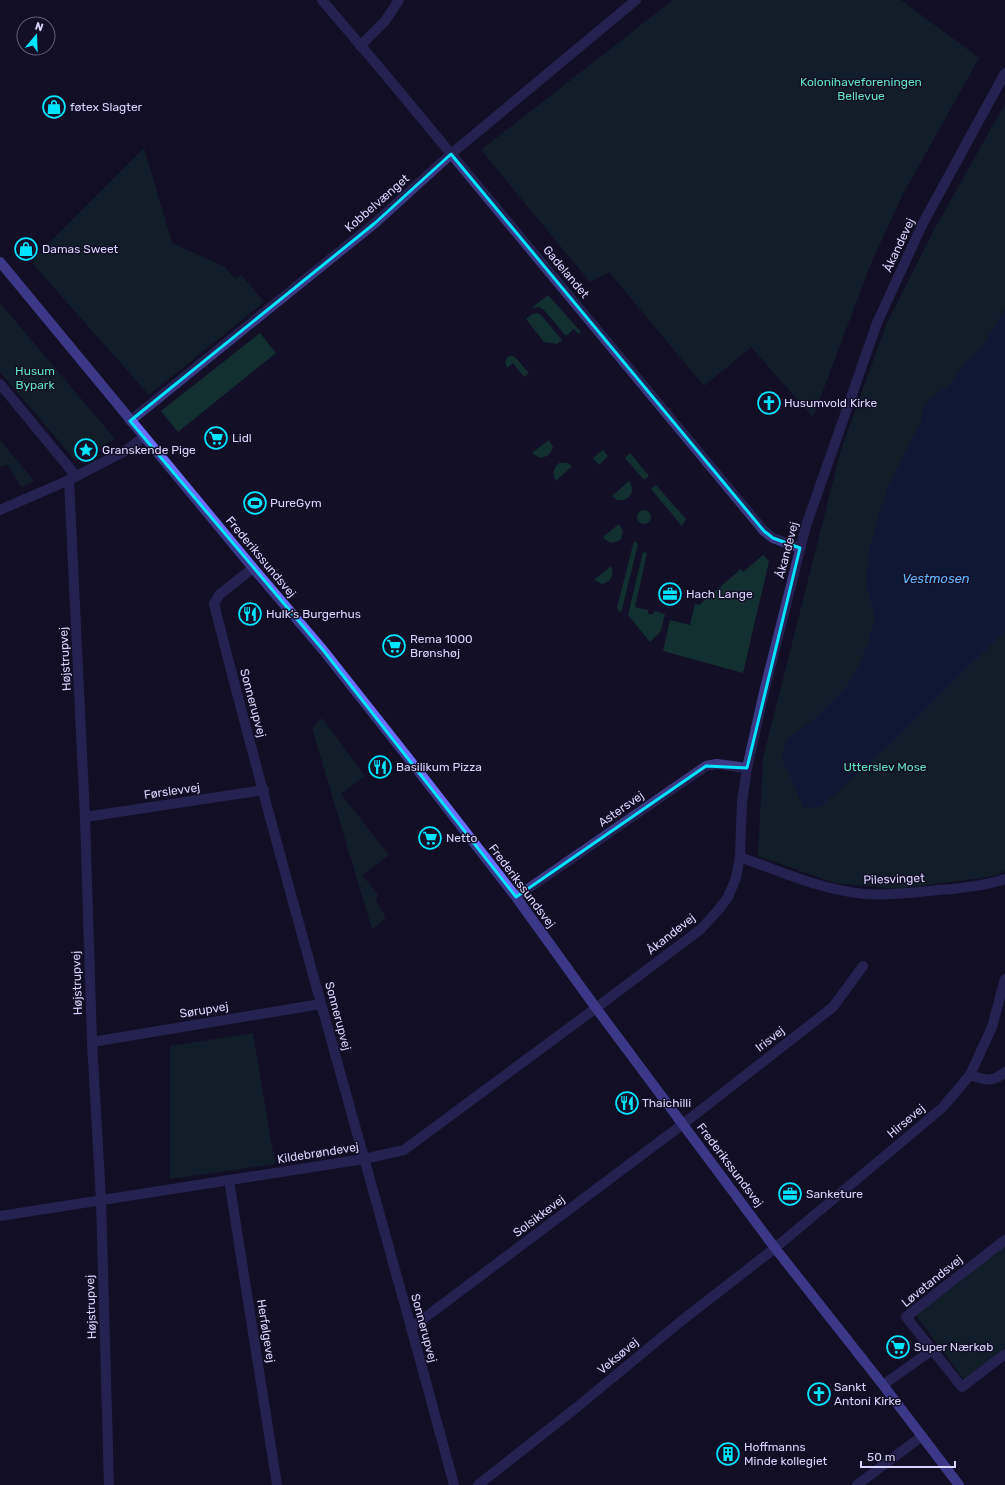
<svg xmlns="http://www.w3.org/2000/svg" width="1005" height="1485" font-family="Rubik,sans-serif">
<style>
.green{fill:#12302f}
.water{fill:#0c2248}
.lines{fill:none;stroke-linecap:round;stroke-linejoin:round}
.minor{stroke:#3d3a85;stroke-width:10}
.tertiary{stroke:#3d3a85;stroke-width:10}
.secondary{stroke:#6f6bff;stroke-width:10}
.marked{fill:none;stroke:#00e5ff;stroke-width:3;stroke-linejoin:round}
.labels{text-anchor:middle;dominant-baseline:central;stroke-width:3;stroke-linejoin:round;paint-order:stroke}
.park-label{font-size:12px;fill:#5fe0c0;stroke:#130f26}
.poi-label{font-size:12px;fill:#d9d4ff;stroke:#130f26;text-anchor:start}
.street-label{font-size:12px;fill:#d9d4ff;stroke:#130f26}
.water-label{font-size:13px;font-style:italic;fill:#62b6ff;stroke:#130f26}
</style>
<rect width="100%" height="100%" fill="#130f26"/>
<g class="green">
<path d="M 673,0 L 901,0 L 979,58 L 903,194 L 871,263 L 813,417 L 751,347 L 704,386 L 609,272 L 590,282 L 481,150 Z"/>
<path d="M 1005,104 L 1005,871 L 995,876 L 897,889 L 835,883 L 758,856 L 763,758 L 841,450 L 886,325 L 935,228 Z"/>
<path d="M 144,148 L 172,243 L 225,267 L 235,279 L 241,275 L 264,302 L 149,395 L 33,264 L 34,258 Z"/>
<path d="M 548,295 L 581,332 L 578,334 L 574,329 L 566,336 L 544,310 C 538,306 535,307 529,310 Z"/>
<path d="M 0,303 L 115,439 L 75,460 L 0,372 Z"/>
<path d="M 537,313 L 541,315 L 562,340 L 557,344 L 544,342 L 526,319 L 532,314 Z"/>
<path d="M 260,333 L 276,353 L 178,432 L 161,411 Z"/>
<path d="M 511,356 L 515,357 L 529,373 L 524,377 L 513,363 L 507,368 L 505,362 L 507,357 Z"/>
<path d="M 0,440 L 34,481 L 21,487 L 8,465 L 0,467 Z"/>
<path d="M 549,440 L 553,447 C 551,454 547,457 540,458 L 532,453 Z"/>
<path d="M 603,450 L 608,456 L 599,465 L 593,458 Z"/>
<path d="M 630,453 L 649,476 L 644,480 L 625,458 Z"/>
<path d="M 559,463 L 567,463 L 572,466 L 556,481 C 552,474 553,469 559,463 Z"/>
<path d="M 629,481 C 634,489 633,496 624,500 L 617,500 L 612,496 Z"/>
<path d="M 656,485 L 686,519 L 682,526 L 651,489 Z"/>
<circle cx="644" cy="517" r="7"/>
<path d="M 619,524 L 623,531 L 621,539 C 615,544 609,544 603,537 Z"/>
<path d="M 634,541 L 638,544 L 621,613 L 617,608 Z"/>
<path d="M 643,552 L 647,553 L 635,607 L 648,610 L 648,613 L 649,614 L 653,614 L 655,611 L 665,614 L 661,631 L 650,642 L 628,615 Z"/>
<path d="M 763,555 L 769,561 L 743,673 L 663,651 L 670,620 L 690,625 L 695,604 L 699,605 L 741,569 L 743,572 Z"/>
<path d="M 611,566 C 615,575 611,582 602,584 L 594,580 Z"/>
<path d="M 322,718 L 365,776 L 341,794 L 389,855 L 362,875 L 378,895 L 376,901 L 386,918 L 372,929 L 312,728 Z"/>
<path d="M 253,1033 L 275,1164 L 170,1179 L 170,1046 Z"/>
<path d="M 1004,1246 L 1005,1248 L 1005,1347 L 965,1381 L 915,1314 Z"/>
</g>
<path class="water" d="M 1005,309 L 1005,631 L 970,665 L 897,738 L 820,807 L 804,808 L 782,759 L 786,740 L 812,721 L 847,686 L 859,665 L 869,640 L 875,617 L 866,584 L 869,552 L 879,514 L 888,487 L 912,438 L 921,422 L 922,412 L 930,398 L 951,384 L 965,363 L 983,346 Z"/>
<g class="lines">
<g class="minor">
<path d="M 360,46 L 385,21 L 399,0"/>
<path d="M 0,384 L 76,476"/>
<path d="M 130,421 L 375,223 L 451,154 L 636,0"/>
<path d="M 69,480 L 85,817 L 92,1042 L 101,1200 L 109,1485"/>
<path d="M 0,510 L 69,480 L 125,451 L 144,437"/>
<path d="M 253,568 L 219,595 L 214,604 C 289,899 375,1191 454,1485"/>
<path d="M 85,817 L 264,790"/>
<path d="M 740,857 C 781,872 822,890 865,894 C 890,896 915,892 939,890 C 957,889 989,885 1005,879"/>
<path d="M 516,897 L 706,766 L 717,764 L 747,768"/>
<path d="M 92,1042 L 321,1004"/>
<path d="M 970,1075 C 986,1080 991,1083 1005,1072"/>
<path d="M 229,1180 L 277,1485"/>
<path d="M 0,1216 L 364,1159 L 404,1150 L 596,1008"/>
<path d="M 1005,1240 L 906,1317 L 962,1387 L 1005,1354"/>
<path d="M 411,1328 L 683,1124 L 833,1007 L 863,966"/>
<path d="M 883,1385 L 932,1350"/>
<path d="M 478,1485 L 576,1408 L 680,1322 L 775,1248 L 942,1108 L 970,1075 L 992,1027 L 1005,979"/>
<path d="M 857,1485 L 922,1436"/>
</g>
<g class="tertiary">
<path d="M 322,0 L 384,73 L 764,531 L 773,538 L 800,548"/>
<path d="M 596,1008 L 701,929 L 719,909 L 728,897 L 736,878 L 740,857 L 742,802 L 747,768 L 765,688 L 806,526 L 877,323 L 923,223 L 1005,73"/>
</g>
<path class="secondary" d="M 0,262 L 253,568 L 323,650 L 409,759 L 516,897 L 596,1008 L 775,1248 L 883,1385 L 959,1485"/>
</g>
<path d="M0 0H1005V1485H0ZM 451,154 L 764,531 L 773,538 L 800,548 L 747,768 L 706,766 L 516,897 L 323,650 L 130,421 L 375,223 Z" fill="#130f26" fill-opacity=".55" fill-rule="evenodd"/>
<path class="marked" d="M 451,154 L 764,531 L 773,538 L 800,548 L 747,768 L 706,766 L 516,897 L 323,650 L 130,421 L 375,223 Z"/>
<defs>
<g id="shop-ring" transform="scale(1.15)"><circle r="9.5" fill="#130f26" stroke="#00e5ff" stroke-width="1.5"/><path d="M-5-2.5h2.3a2.7 3.5 0 0 1 5.4 0H5L5.5 6h-11ZM-1.5-2.5h3a1.5 2.3 0 0 0-3 0Z" fill="#00e5ff"/></g>
<g id="church-ring" transform="scale(1.15)"><circle r="9.5" fill="#130f26" stroke="#00e5ff" stroke-width="1.5"/><path d="M-1.2-6h2.4v3.5h3.3v2.4h-3.3V6h-2.4V-.1h-3.3v-2.4h3.3Z" fill="#00e5ff"/></g>
<g id="supermarket-ring" transform="scale(1.15)"><circle r="9.5" fill="#130f26" stroke="#00e5ff" stroke-width="1.5"/><path d="M-6-5.5h2.5l.6 2H6L4.5 2H-2.5L-4.4-4H-6ZM-1.5 3.2a1.3 1.3 0 1 0 .1 0ZM3 3.2a1.3 1.3 0 1 0 .1 0Z" fill="#00e5ff"/></g>
<g id="sight-ring" transform="scale(1.15)"><circle r="9.5" fill="#130f26" stroke="#00e5ff" stroke-width="1.5"/><path d="M0-6L1.8-2.2L6-1.7L2.9 1.2L3.7 5.4L0 3.3L-3.7 5.4L-2.9 1.2L-6-1.7L-1.8-2.2Z" fill="#00e5ff"/></g>
<g id="stadium-ring" transform="scale(1.15)"><circle r="9.5" fill="#130f26" stroke="#00e5ff" stroke-width="1.5"/><path d="M0-5a6.5 5 0 1 0 0 10a6.5 5 0 1 0 0-10ZM-3.5-1.8h7v3.6h-7Z" fill="#00e5ff"/></g>
<g id="office-ring" transform="scale(1.15)"><circle r="9.5" fill="#130f26" stroke="#00e5ff" stroke-width="1.5"/><path d="M-6-3h4V-5.5h4V-3h4V5H-6ZM-1-4.5V-3h2v-1.5ZM-6 0V1H6V0Z" fill="#00e5ff"/></g>
<g id="restaurant-ring" transform="scale(1.15)"><circle r="9.5" fill="#130f26" stroke="#00e5ff" stroke-width="1.5"/><path d="M-5-6h1v4h1v-4h1v4h1v-4h1v5L-1.5 .5V6h-2V.5L-5-1ZM5-6V6H3V1.5H1.5Q1.5-4 5-6Z" fill="#00e5ff"/></g>
<g id="building-ring" transform="scale(1.15)"><circle r="9.5" fill="#130f26" stroke="#00e5ff" stroke-width="1.5"/><path d="M-4-6H4V6H1V3H-1V6H-4ZM-2.5-4.3h1.7v1.8h-1.7ZM.8-4.3h1.7v1.8H.8ZM-2.5-1h1.7V.8h-1.7ZM.8-1h1.7V.8H.8Z" fill="#00e5ff"/></g>
</defs>
<g fill-rule="evenodd">
<use href="#shop-ring" x="54" y="107"/>
<use href="#shop-ring" x="26" y="249"/>
<use href="#church-ring" x="769" y="403"/>
<use href="#supermarket-ring" x="216" y="438"/>
<use href="#sight-ring" x="86" y="450"/>
<use href="#stadium-ring" x="255" y="503"/>
<use href="#office-ring" x="670" y="594"/>
<use href="#restaurant-ring" x="250" y="614"/>
<use href="#supermarket-ring" x="394" y="646"/>
<use href="#restaurant-ring" x="380" y="767"/>
<use href="#supermarket-ring" x="430" y="838"/>
<use href="#restaurant-ring" x="627" y="1103"/>
<use href="#office-ring" x="790" y="1194"/>
<use href="#supermarket-ring" x="898" y="1347"/>
<use href="#church-ring" x="819" y="1394"/>
<use href="#building-ring" x="728" y="1454"/>
</g>
<g class="labels">
<g class="park-label">
<text x="861" y="82">Kolonihaveforeningen<tspan x="861" dy="14">Bellevue</tspan></text>
<text x="35" y="371">Husum<tspan x="35" dy="14">Bypark</tspan></text>
<text x="885" y="767">Utterslev Mose</text>
</g>
<g class="poi-label">
<text x="70" y="107">føtex Slagter</text>
<text x="42" y="249">Damas Sweet</text>
<text x="784" y="403">Husumvold Kirke</text>
<text x="232" y="438">Lidl</text>
<text x="102" y="450">Granskende Pige</text>
<text x="270" y="503">PureGym</text>
<text x="686" y="594">Hach Lange</text>
<text x="266" y="614">Hulk’s Burgerhus</text>
<text x="410" y="639">Rema 1000<tspan x="410" dy="14">Brønshøj</tspan></text>
<text x="396" y="767">Basilikum Pizza</text>
<text x="446" y="838">Netto</text>
<text x="642" y="1103">Thaichilli</text>
<text x="806" y="1194">Sanketure</text>
<text x="914" y="1347">Super Nærkøb</text>
<text x="834" y="1387">Sankt<tspan x="834" dy="14">Antoni Kirke</tspan></text>
<text x="744" y="1447">Hoffmanns<tspan x="744" dy="14">Minde kollegiet</tspan></text>
</g>
<g class="street-label">
<text transform="translate(377 203) rotate(-41)">Kobbelvænget</text>
<text transform="translate(899 245) rotate(-65)">Åkandevej</text>
<text transform="translate(566 272) rotate(50)">Gadelandet</text>
<text transform="translate(787 550) rotate(-75)">Åkandevej</text>
<text transform="translate(261 557) rotate(50)">Frederikssundsvej</text>
<text transform="translate(65 659) rotate(-93)">Højstrupvej</text>
<text transform="translate(253 703) rotate(75)">Sonnerupvej</text>
<text transform="translate(172 791) rotate(-8)">Førslevvej</text>
<text transform="translate(621 809) rotate(-35)">Astersvej</text>
<text transform="translate(894 879) rotate(-2)">Pilesvinget</text>
<text transform="translate(522 886) rotate(53)">Frederikssundsvej</text>
<text transform="translate(671 934) rotate(-38)">Åkandevej</text>
<text transform="translate(77 983) rotate(-92)">Højstrupvej</text>
<text transform="translate(204 1010) rotate(-9)">Sørupvej</text>
<text transform="translate(338 1016) rotate(75)">Sonnerupvej</text>
<text transform="translate(770 1039) rotate(-38)">Irisvej</text>
<text transform="translate(906 1121) rotate(-40)">Hirsevej</text>
<text transform="translate(318 1153) rotate(-9)">Kildebrøndevej</text>
<text transform="translate(730 1165) rotate(53)">Frederikssundsvej</text>
<text transform="translate(539 1216) rotate(-37)">Solsikkevej</text>
<text transform="translate(932 1281) rotate(-39)">Løvetandsvej</text>
<text transform="translate(91 1307) rotate(-92)">Højstrupvej</text>
<text transform="translate(424 1328) rotate(75)">Sonnerupvej</text>
<text transform="translate(266 1331) rotate(81)">Herfølgevej</text>
<text transform="translate(618 1356) rotate(-40)">Veksøvej</text>
</g>
<g class="water-label">
<text x="936" y="578">Vestmosen</text>
</g>
</g>
<g transform="translate(36 36) rotate(19)"><circle r="19" fill="#130f26" stroke="#625e7d"/>
<path d="M0-3L7 15L0 10L-7 15Z" fill="#00e5ff"/>
<text y="-6" font-size="11" font-weight="bold" text-anchor="middle" fill="#d9d4ff">N</text>
</g>
<path d="M861 1461v6h94v-6" fill="none" stroke="#d9d4ff" stroke-width="2"/>
<text x="867" y="1461" font-size="12" fill="#d9d4ff" stroke="#130f26" stroke-width="3" paint-order="stroke">50 m</text>
</svg>
